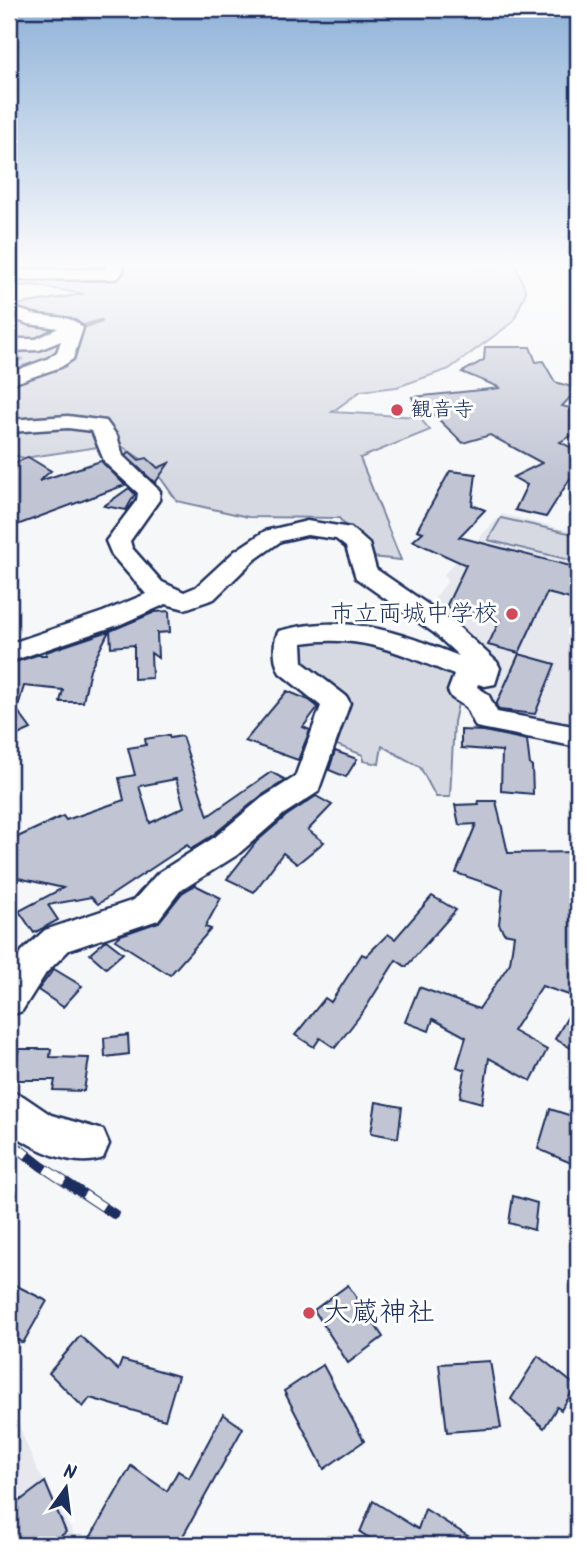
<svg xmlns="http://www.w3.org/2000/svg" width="587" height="1554" font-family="Kalam,'Klee One',sans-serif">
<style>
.built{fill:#e6e8ee}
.green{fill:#d6d9e2;stroke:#7884a0;stroke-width:2}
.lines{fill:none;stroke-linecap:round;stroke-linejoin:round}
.stream{stroke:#707c99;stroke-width:4.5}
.building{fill:#c0c4d3;stroke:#1b2f5e;stroke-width:2;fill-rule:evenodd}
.minor-casing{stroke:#1b2f5e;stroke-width:5}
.minor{fill:#fff;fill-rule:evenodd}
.rail-casing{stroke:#1b2f5e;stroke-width:10}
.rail{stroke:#fff;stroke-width:8;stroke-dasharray:23;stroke-linecap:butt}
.poi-dot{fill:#d1495b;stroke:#fff;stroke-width:2.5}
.labels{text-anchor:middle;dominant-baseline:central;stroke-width:6;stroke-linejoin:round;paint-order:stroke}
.far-poi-label{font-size:21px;fill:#1b2f5e;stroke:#fff;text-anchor:start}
.poi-label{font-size:24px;fill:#1b2f5e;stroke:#fff;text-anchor:end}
.near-poi-label{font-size:28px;fill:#1b2f5e;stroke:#fff;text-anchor:start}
</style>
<rect width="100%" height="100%" fill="#f6f7f9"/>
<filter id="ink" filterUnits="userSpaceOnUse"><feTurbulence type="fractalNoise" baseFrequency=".0143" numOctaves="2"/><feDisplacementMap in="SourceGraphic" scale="14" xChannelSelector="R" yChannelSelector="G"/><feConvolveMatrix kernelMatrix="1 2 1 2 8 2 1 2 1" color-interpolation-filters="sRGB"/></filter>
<g filter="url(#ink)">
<g class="built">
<path d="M 502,514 L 578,533 L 578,727 L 540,720 L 502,718 L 486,702 L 496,674 L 491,660 L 459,626 L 432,602 L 447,582 L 444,574 Z"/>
<path d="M 9,1401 L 36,1467 L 80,1545 L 9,1545 Z"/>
</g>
<g class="green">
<path d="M 9,263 L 515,263 L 526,292 L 513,322 L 449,369 L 397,387 L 361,391 L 332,412 L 419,417 L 430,430 L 360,458 L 401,560 L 371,557 L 339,518 L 248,517 L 177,501 L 152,466 L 118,444 L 24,458 L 9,454 L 9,441 L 28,420 L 9,419 L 9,365 L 22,359 L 9,347 L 9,310 L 14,305 L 84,294 L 32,285 L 9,287 Z"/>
<path d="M 501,518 L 578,535 L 578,562 L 488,540 Z"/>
<path d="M 342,631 L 465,672 L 454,722 L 450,797 L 436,797 L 420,767 L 382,746 L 379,764 L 363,761 L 363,755 L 334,744 L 345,702 L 308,674 L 299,644 Z"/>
</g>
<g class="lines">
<g class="stream">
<path d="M 72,330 L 101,321"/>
<path d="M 9,358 L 25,347"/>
</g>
</g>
<g class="building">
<path d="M 485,347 L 530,347 L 536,362 L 543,361 L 555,382 L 578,389 L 562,406 L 578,410 L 578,432 L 560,442 L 578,451 L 578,466 L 546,517 L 515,510 L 527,485 L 513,477 L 542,463 L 490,435 L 463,443 L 432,413 L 419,414 L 412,397 L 501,388 L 462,372 L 484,360 Z"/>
<path d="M 130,452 L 139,460 L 147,458 L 158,468 L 169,463 L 155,483 L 125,455 Z"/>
<path d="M 28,457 L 51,471 L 39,481 L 101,461 L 125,485 L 9,528 L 9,466 Z"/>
<path d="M 450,471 L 476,474 L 472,505 L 485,510 L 459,537 L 578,568 L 578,601 L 547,593 L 519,653 L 488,645 L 500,620 L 446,607 L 466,565 L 413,541 L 423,532 L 417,530 Z"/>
<path d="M 129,488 L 135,494 L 126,510 L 104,506 Z"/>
<path d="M 169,611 L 170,632 L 157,633 L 158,658 L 151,653 L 152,678 L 134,679 L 134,645 L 111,647 L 110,631 L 155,612 Z"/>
<path d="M 109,631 L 90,669 L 83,702 L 60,702 L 63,690 L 24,686 L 17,710 L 31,729 L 9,739 L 9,664 L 37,655 L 46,655 L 46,652 Z"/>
<path d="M 519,654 L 555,664 L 535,714 L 499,710 L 496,705 Z"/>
<path d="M 287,691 L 309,700 L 318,707 L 303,727 L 310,730 L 298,760 L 245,741 Z"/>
<path d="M 461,730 L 484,731 L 527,740 L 530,765 L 532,766 L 533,794 L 501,791 L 502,751 L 461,748 Z"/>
<path d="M 169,735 L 170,738 L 182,736 L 208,816 L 271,772 L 286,780 L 261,796 L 213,835 L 191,849 L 187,845 L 98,904 L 91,897 L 48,905 L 58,920 L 34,933 L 19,911 L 63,888 L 9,876 L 9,841 L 63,816 L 66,820 L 124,800 L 119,778 L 135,775 L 128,748 L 146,745 L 145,739 ZM 176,779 L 184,807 L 150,823 L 139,786 Z"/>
<path d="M 335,751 L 357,759 L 346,777 L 329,770 Z"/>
<path d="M 316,796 L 332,805 L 308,830 L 324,842 L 297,864 L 283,853 L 254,892 L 227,879 L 257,841 L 286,816 Z"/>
<path d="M 478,801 L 496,801 L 508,853 L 578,852 L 578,998 L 542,986 L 513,1031 L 547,1050 L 531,1081 L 489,1058 L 482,1103 L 460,1097 L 465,1070 L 457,1067 L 466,1037 L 433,1019 L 429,1031 L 405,1022 L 419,987 L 479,1009 L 510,963 L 514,935 L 504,933 L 499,924 L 503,889 L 456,873 L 476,824 L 459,825 L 455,805 L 479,804 Z"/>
<path d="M 195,885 L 221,898 L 205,927 L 211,929 L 170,975 L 115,940 L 121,935 L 159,922 L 182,893 Z"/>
<path d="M 432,896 L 456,910 L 406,967 L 396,960 L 365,1009 L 335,1048 L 320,1038 L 314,1047 L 295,1035 L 325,998 L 331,1002 L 362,954 L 366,956 L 388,934 L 395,939 Z"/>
<path d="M 106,940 L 123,953 L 106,968 L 90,954 Z"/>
<path d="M 54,969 L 82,986 L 63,1007 L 38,990 Z"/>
<path d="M 578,999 L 578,1052 L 555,1039 Z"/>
<path d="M 128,1035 L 129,1054 L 105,1057 L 104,1038 Z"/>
<path d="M 19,1049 L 51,1049 L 50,1057 L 89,1058 L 84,1091 L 53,1090 L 55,1080 L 13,1080 Z"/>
<path d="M 376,1102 L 402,1107 L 398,1138 L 371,1133 Z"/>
<path d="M 550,1109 L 578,1118 L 578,1166 L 538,1149 Z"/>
<path d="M 513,1196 L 537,1203 L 534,1230 L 509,1223 Z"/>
<path d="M 15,1285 L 47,1301 L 23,1343 L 9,1336 L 9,1295 Z"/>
<path d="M 348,1285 L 383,1337 L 348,1363 L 314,1310 Z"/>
<path d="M 80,1336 L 118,1370 L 122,1360 L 178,1376 L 165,1420 L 90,1398 L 83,1407 L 49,1373 Z"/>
<path d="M 538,1356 L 576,1386 L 561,1410 L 557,1407 L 544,1428 L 511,1399 Z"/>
<path d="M 490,1361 L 501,1428 L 447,1432 L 439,1364 Z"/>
<path d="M 323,1365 L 364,1441 L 324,1469 L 284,1391 Z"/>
<path d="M 223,1414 L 243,1428 L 178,1545 L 86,1545 L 131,1466 L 167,1491 L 178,1471 L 189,1478 Z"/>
<path d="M 45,1482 L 66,1532 L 49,1545 L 9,1545 L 9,1509 Z"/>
<path d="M 373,1501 L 418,1529 L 425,1509 L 482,1545 L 381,1545 L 360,1532 Z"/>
</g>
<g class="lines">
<g class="minor-casing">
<g id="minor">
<path d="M 103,263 L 119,263 L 124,270 L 118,278 L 112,279 L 9,280 L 9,270 L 107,269 Z"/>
<path d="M 566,263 L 578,263 L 578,271 Z"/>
<path d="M 9,306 C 16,308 23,311 30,313 C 47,319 71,313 83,328 L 73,359 L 61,367 L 9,385 L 9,373 L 47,359 L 57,352 L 61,341 L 39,350 L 9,351 L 9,339 L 36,339 L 58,328 L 28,324 L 9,317 Z"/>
<path d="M 68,416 L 106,421 L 117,436 L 123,456 L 160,491 L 159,500 L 130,541 L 132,548 L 162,582 L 184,592 L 196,587 L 235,551 L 265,531 L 307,521 L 351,528 L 369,544 L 376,569 L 452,621 L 497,662 L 500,668 L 495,684 L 485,686 L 478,684 L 477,687 L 488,694 L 497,712 L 578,727 L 578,747 L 476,727 L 466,707 L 452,698 L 448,691 L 454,675 C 400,653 361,634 302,643 L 303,663 L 346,696 L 350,703 L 318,792 L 284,814 L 237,855 L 180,891 L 158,920 L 69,950 L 46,973 L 22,1011 L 9,1016 L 9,971 L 22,951 L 45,930 L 134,900 L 158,873 L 215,837 L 262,798 L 295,777 L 321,706 L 280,673 C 274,663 272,641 279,631 C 346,613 396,631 459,656 L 434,633 L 356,578 L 346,547 L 336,539 L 307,535 L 281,541 L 253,561 L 214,599 L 185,609 L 166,604 L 121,624 L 9,662 L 9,644 L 103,612 L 146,594 L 112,555 L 106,541 L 137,500 L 138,493 L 105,463 L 92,431 L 68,428 L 9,432 L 9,420 Z"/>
<path d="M 9,1091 L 23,1096 L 51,1115 L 103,1130 L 109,1144 L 103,1158 C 73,1169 33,1149 9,1131 Z"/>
</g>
</g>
<use href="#minor" class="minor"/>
<g class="rail-casing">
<path id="rail" d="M 9,1141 L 41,1166 L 114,1214"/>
</g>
<use href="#rail" class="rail"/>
</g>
</g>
<linearGradient id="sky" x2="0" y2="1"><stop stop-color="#8fb2d8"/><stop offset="0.55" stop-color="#fbfbfc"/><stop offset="1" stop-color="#fbfbfc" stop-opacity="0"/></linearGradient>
<rect width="587" height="480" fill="url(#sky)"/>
<g class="poi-dot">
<circle cx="397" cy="410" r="7"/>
<circle cx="512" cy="614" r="7"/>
<circle cx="309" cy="1313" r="7"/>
</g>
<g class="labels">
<g class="far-poi-label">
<text x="411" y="410">観音寺</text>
</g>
<g class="poi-label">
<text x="498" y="614">市立両城中学校</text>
</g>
<g class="near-poi-label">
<text x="323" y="1313">大蔵神社</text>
</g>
</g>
<rect width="587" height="1554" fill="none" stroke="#fff" stroke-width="35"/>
<rect x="18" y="18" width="552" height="1519" fill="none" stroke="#1b2f5e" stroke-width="2.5" filter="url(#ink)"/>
<g transform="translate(66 1488) rotate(14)" stroke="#ffffff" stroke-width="5" paint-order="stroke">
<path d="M0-5L12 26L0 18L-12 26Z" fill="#1b2f5e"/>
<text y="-10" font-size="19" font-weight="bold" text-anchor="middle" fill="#1b2f5e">N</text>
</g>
</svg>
